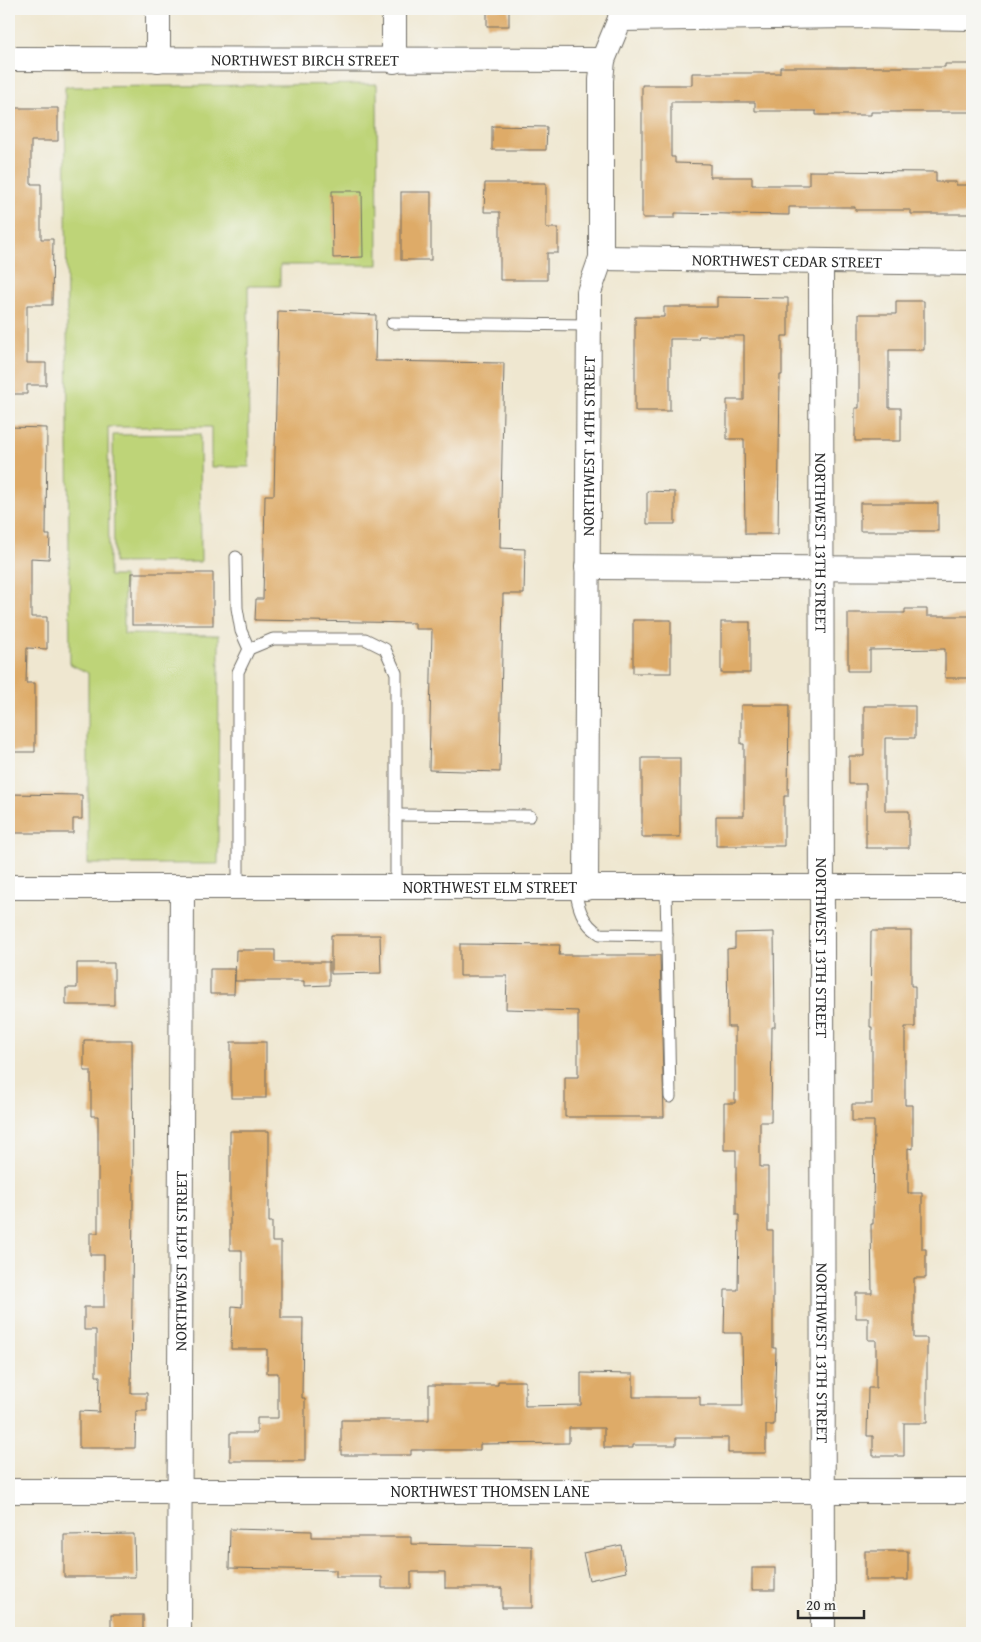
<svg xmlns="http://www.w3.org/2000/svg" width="981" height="1642" font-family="'Gentium Book Plus',serif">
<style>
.green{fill:#bed478;stroke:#748052}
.building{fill:#deab68}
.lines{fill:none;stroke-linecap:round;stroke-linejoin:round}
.service-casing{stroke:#706d65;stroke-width:13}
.minor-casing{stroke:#706d65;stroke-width:26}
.service{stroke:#fff;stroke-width:11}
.minor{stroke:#fff;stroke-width:24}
.labels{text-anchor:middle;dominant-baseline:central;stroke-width:5;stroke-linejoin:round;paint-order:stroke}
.street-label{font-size:16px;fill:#2b2b2b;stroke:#f6f6f2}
</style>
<rect width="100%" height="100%" fill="#f6f6f2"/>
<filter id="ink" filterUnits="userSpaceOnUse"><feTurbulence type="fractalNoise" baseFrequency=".02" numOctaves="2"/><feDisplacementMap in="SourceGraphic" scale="10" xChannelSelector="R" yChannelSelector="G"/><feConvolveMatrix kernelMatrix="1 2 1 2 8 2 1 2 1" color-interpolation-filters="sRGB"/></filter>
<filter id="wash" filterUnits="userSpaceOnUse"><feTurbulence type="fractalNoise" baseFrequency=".0096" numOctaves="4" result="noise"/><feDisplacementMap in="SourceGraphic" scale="20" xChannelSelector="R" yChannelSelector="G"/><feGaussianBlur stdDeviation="1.12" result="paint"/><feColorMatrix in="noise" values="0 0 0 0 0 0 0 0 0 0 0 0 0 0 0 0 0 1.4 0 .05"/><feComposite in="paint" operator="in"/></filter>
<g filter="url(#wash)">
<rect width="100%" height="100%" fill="#efe7d0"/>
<g class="green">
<path d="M 377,84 L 378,265 L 280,265 L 280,286 L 248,286 L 249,467 L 211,467 L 211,427 L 108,427 L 109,576 L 124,576 L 124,634 L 219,635 L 218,864 L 88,864 L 88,673 L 70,664 L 65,87 Z"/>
<path d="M 200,434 L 201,562 L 114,563 L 113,435 Z"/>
</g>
<g id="blocks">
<g class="building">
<rect x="487" y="9" width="22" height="17"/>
<path d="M 945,64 L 972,64 L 972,112 L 871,112 L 871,115 L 816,115 L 816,111 L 755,111 L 755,102 L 671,102 L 671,157 L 675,157 L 675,163 L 710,164 L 710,177 L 752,177 L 752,185 L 809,185 L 809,171 L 936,172 L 936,182 L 956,182 L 956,185 L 972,185 L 972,214 L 911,214 L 911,210 L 855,210 L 855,207 L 789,207 L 789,215 L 675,213 L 675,218 L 642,218 L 642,85 L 692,85 L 692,73 L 780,73 L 780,67 L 945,67 Z"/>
<path d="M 9,108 L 58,108 L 58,141 L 31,141 L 31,184 L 41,184 L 41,239 L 53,239 L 52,305 L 27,305 L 27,363 L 46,363 L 46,385 L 27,385 L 27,394 L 9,394 Z"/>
<path d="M 492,126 L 547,127 L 546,150 L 492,150 Z"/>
<path d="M 485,183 L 546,183 L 546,228 L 558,228 L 558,253 L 547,253 L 547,280 L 500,280 L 500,212 L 484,212 Z"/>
<path d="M 332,191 L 362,191 L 363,257 L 333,258 Z"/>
<rect x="401" y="192" width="30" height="68"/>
<path d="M 717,297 L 788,298 L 788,336 L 782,336 L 782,375 L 780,375 L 778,534 L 745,534 L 744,439 L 727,439 L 727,400 L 744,400 L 744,336 L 699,336 L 698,339 L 670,339 L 670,411 L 635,411 L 635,317 L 664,317 L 664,307 L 717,307 Z"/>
<path d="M 896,301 L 924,301 L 924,350 L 889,350 L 889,408 L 901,408 L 901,441 L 855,441 L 855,408 L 859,408 L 859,314 L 896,314 Z"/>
<path d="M 278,311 L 376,315 L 375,361 L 504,363 L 500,548 L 525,549 L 524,594 L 503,594 L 500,772 L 429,770 L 432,629 L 415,629 L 415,623 L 255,620 L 256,599 L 263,599 L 265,495 L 274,495 Z"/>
<path d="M 9,427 L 47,428 L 46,535 L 50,535 L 49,559 L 31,558 L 31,617 L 47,617 L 47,649 L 27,648 L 26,683 L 35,683 L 35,752 L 9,752 Z"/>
<path d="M 647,491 L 675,492 L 675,524 L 647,524 Z"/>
<rect x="860" y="503" width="78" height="28"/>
<rect x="132" y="573" width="81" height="52"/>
<path d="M 905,609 L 927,609 L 927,616 L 972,616 L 972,678 L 945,678 L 945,649 L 870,650 L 870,671 L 848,671 L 848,613 L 905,613 Z"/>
<rect x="633" y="620" width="38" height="53"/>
<rect x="721" y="622" width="29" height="51"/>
<path d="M 741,705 L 789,705 L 788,796 L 784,796 L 784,846 L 716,846 L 716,816 L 744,816 L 744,744 L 741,744 Z"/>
<path d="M 864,706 L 915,706 L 915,738 L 885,738 L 885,811 L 909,811 L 909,848 L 866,848 L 866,784 L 849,784 L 849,756 L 864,756 Z"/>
<rect x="642" y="758" width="38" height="79"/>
<path d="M 9,794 L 82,795 L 82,819 L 73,819 L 73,833 L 9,833 Z"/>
<path d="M 871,931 L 911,931 L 911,986 L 915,986 L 915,1027 L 905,1027 L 905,1105 L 913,1105 L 913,1149 L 908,1148 L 908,1193 L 922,1193 L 922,1249 L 926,1249 L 926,1278 L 914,1278 L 914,1338 L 927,1338 L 927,1423 L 904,1423 L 904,1456 L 873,1456 L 873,1436 L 867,1436 L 868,1388 L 876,1388 L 876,1340 L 868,1340 L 868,1318 L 856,1318 L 856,1293 L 872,1293 L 871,1224 L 873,1224 L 874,1121 L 852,1121 L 852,1104 L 872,1104 L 872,1027 L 870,1027 Z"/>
<path d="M 774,932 L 775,1027 L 772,1027 L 771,1122 L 760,1122 L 760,1167 L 768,1167 L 768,1231 L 773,1231 L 773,1348 L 776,1348 L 774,1425 L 766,1425 L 766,1453 L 728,1453 L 728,1438 L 676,1438 L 676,1445 L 633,1445 L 633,1448 L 604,1448 L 604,1428 L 569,1428 L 569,1443 L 480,1444 L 480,1450 L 411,1450 L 411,1455 L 341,1455 L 341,1420 L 429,1420 L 429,1385 L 498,1385 L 498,1381 L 525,1381 L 525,1406 L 581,1405 L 581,1373 L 633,1374 L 633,1397 L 700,1397 L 700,1406 L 743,1406 L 742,1333 L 724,1333 L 725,1290 L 738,1290 L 739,1215 L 736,1215 L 736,1150 L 724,1150 L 724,1103 L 735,1103 L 735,1027 L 728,1027 L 727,949 L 735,948 L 735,933 Z"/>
<path d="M 331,935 L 380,935 L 381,973 L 331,974 Z"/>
<path d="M 460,944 L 560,945 L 559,955 L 660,955 L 664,1117 L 565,1117 L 565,1077 L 578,1077 L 578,1011 L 506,1009 L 507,976 L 460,976 Z"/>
<path d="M 236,950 L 275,950 L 275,962 L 329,962 L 329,985 L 304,986 L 304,981 L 235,981 Z"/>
<path d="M 77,963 L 114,963 L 114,1005 L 66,1005 L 66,988 L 77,988 Z"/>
<path d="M 210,969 L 235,969 L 234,994 L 210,994 Z"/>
<path d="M 84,1040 L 132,1040 L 133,1201 L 131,1393 L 147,1393 L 147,1411 L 136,1411 L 135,1448 L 79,1448 L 79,1411 L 99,1412 L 100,1376 L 96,1376 L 96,1330 L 84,1330 L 84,1307 L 104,1307 L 104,1255 L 90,1255 L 90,1233 L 98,1233 L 98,1116 L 91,1116 L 91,1071 L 84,1071 Z"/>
<rect x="231" y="1042" width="35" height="56"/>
<path d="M 230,1131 L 269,1131 L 269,1222 L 272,1222 L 272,1242 L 281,1242 L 281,1318 L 303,1318 L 302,1398 L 305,1398 L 305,1461 L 230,1461 L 230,1433 L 257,1433 L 257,1418 L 278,1418 L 278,1373 L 267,1373 L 267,1349 L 231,1349 L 232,1306 L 242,1307 L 242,1250 L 230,1250 Z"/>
<path d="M 230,1529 L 312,1531 L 312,1537 L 411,1537 L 411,1544 L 532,1546 L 532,1608 L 502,1608 L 502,1588 L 445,1588 L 445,1572 L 411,1572 L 411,1588 L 382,1588 L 382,1577 L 336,1577 L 336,1570 L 229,1568 Z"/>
<path d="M 134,1534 L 135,1577 L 64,1577 L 64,1535 Z"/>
<path d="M 621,1545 L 626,1572 L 589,1580 L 583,1553 Z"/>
<rect x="865" y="1551" width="43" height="29"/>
<rect x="752" y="1568" width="23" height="22"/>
<rect x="111" y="1615" width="32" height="18"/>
</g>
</g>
</g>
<g filter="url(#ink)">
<use href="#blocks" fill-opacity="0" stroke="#706d65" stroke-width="1"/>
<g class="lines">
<g class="service-casing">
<g id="service">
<path d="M 392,323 L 589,325"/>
<path d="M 236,557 L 237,608 L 241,631 L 249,649"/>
<path d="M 396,815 L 530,816"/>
<path d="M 238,887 L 238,672 L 249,649 L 273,639 L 365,639 L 385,649 L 396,673 L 396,888"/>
<path d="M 575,888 C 578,907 582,923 600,934 L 667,935"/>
<path d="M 666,888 L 670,1097"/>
</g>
</g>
<g class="minor-casing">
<g id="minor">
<path d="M 620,19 L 852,16 L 972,18"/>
<path id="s1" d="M 9,59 L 603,60"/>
<path d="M 158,60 L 158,9"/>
<path d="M 394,61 L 394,9"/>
<path id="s2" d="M 601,258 L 972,263"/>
<path id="s3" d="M 821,262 L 823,1633"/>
<path d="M 587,567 L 972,569"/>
<path id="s4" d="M 9,887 L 972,887"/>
<path id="s5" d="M 586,888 L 589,292 L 601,258 L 601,80 L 603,60 L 620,19 L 621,9"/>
<path id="s6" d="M 9,1491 L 972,1491"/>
<path id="s7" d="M 179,1633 L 182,887"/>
</g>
</g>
<use href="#service" class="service"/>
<use href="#minor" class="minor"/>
</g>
</g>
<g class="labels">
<g class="street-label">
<text stroke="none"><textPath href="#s1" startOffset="296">NORTHWEST BIRCH STREET</textPath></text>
<text stroke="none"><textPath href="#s2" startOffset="186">NORTHWEST CEDAR STREET</textPath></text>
<text stroke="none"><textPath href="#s5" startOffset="442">NORTHWEST 14TH STREET</textPath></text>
<text stroke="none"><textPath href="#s3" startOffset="281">NORTHWEST 13TH STREET</textPath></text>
<text stroke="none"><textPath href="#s4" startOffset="481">NORTHWEST ELM STREET</textPath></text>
<text stroke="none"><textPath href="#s3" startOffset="686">NORTHWEST 13TH STREET</textPath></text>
<text stroke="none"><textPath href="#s7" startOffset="372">NORTHWEST 16TH STREET</textPath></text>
<text stroke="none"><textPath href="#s3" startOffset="1091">NORTHWEST 13TH STREET</textPath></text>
<text stroke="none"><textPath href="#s6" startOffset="481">NORTHWEST THOMSEN LANE</textPath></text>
</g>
</g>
<rect width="981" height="1642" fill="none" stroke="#f6f6f2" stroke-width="30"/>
<path d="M798 1610v8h66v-8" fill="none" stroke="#2b2b2b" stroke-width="2.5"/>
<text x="806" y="1610" font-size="15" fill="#2b2b2b" stroke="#f6f6f2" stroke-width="4" paint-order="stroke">20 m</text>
</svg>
